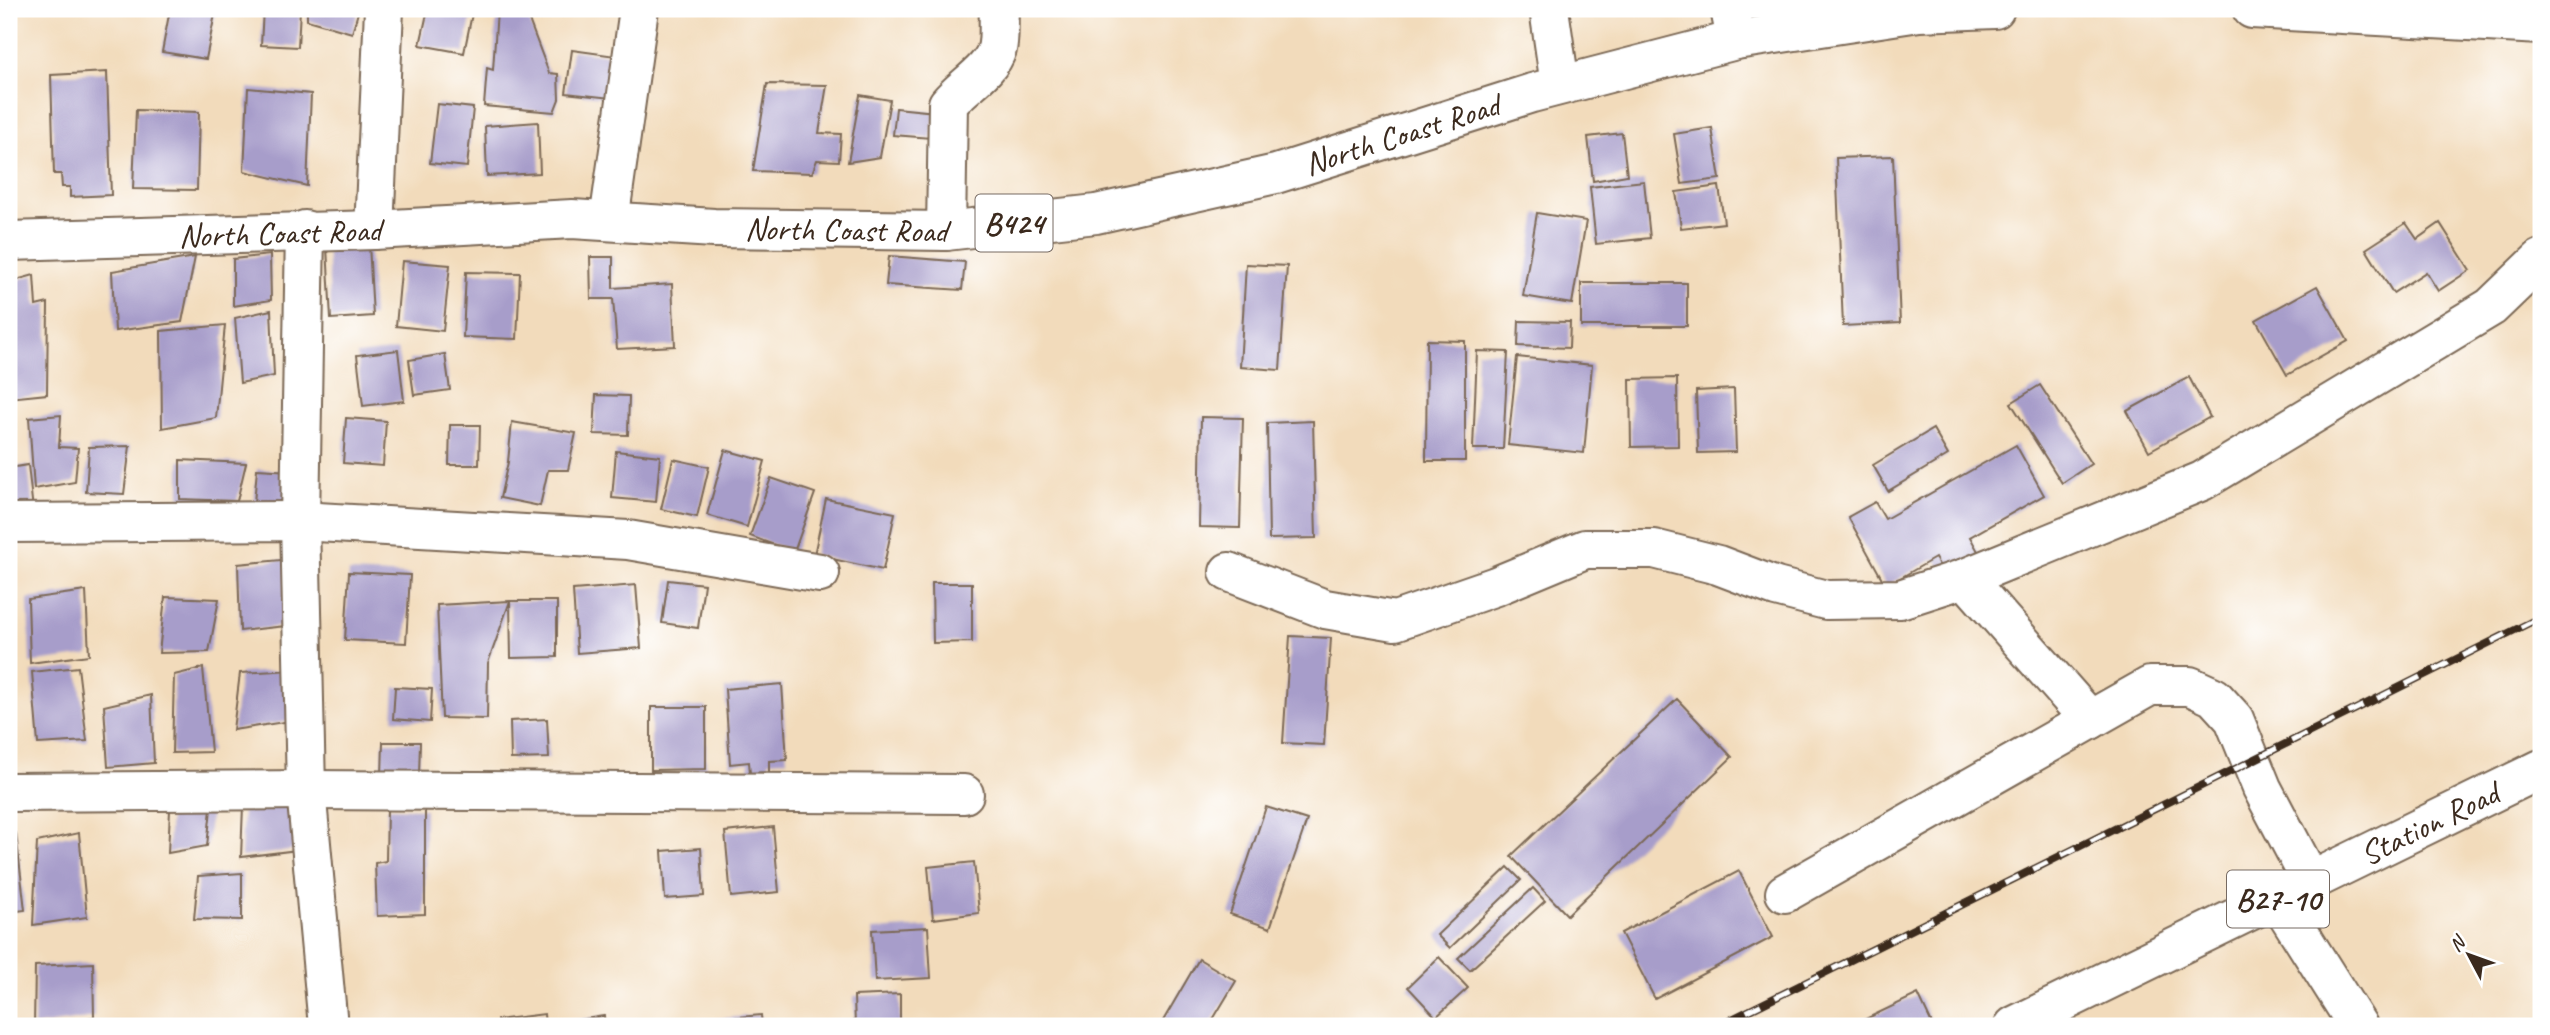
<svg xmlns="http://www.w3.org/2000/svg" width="2550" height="1035" font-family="Caveat,sans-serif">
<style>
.building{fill:#a79dca}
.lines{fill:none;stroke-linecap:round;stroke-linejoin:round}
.minor-casing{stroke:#7b6855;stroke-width:42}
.major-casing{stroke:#7b6855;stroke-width:42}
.minor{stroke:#fff;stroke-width:38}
.major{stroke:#fff;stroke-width:38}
.rail-casing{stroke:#3b2a1e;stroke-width:8}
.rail{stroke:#fff;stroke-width:5;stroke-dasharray:16;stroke-linecap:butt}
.labels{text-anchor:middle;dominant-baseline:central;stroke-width:6;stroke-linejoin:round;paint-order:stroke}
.shield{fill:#fff;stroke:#766a62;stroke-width:2}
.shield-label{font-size:32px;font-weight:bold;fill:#3b2a1e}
.street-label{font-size:33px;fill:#3b2a1e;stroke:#fff}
</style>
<rect width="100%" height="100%" fill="#fff"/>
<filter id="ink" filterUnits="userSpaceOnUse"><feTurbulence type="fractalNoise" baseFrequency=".0143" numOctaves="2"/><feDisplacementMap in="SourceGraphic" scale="14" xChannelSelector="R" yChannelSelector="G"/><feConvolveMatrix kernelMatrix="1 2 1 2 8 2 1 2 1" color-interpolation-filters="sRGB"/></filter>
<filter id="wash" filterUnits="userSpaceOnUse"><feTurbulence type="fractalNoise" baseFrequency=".00686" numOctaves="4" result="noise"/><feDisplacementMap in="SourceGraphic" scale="28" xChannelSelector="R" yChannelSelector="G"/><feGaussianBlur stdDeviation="1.57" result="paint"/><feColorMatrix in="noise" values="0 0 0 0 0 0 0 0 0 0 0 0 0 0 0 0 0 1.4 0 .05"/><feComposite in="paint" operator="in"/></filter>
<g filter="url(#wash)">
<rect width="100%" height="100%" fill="#f2dbbb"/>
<g id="blocks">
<g class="building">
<path d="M 170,9 L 216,9 L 206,59 L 162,52 Z"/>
<path d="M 263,9 L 300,9 L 298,47 L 261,45 Z"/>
<path d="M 307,9 L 359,9 L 352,33 L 307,20 Z"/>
<path d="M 428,9 L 473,9 L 464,53 L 420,45 Z"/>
<path d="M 929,9 L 955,9 L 955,11 L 929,13 Z"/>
<path d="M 497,10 L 526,12 L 549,73 L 558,74 L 559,99 L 554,112 L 484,106 L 487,68 L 493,70 Z"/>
<path d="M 572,50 L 616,56 L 611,98 L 566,93 Z"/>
<path d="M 107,72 L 111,195 L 70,197 L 70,187 L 62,187 L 61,174 L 54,174 L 51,75 Z"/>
<path d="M 767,84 L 827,85 L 819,133 L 841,134 L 839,161 L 817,160 L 812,173 L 753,171 Z"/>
<path d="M 248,88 L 311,94 L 307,186 L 244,171 Z"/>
<path d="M 860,95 L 890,100 L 880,157 L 848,162 Z"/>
<path d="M 437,104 L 473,108 L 467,167 L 430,163 Z"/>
<path d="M 896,108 L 935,112 L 931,138 L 893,135 Z"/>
<path d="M 136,110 L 199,112 L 197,190 L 133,189 Z"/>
<path d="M 538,122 L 540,173 L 487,176 L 485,126 Z"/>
<path d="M 1712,128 L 1720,179 L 1682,184 L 1674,134 Z"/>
<path d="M 1622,133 L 1627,175 L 1593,181 L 1588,137 Z"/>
<path d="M 1893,156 L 1900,323 L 1843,326 L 1836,158 Z"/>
<path d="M 1644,181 L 1650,238 L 1596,244 L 1590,187 Z"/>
<path d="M 1719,186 L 1724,223 L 1681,228 L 1676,192 Z"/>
<path d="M 1537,213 L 1586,221 L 1572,304 L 1523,296 Z"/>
<path d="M 2406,223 L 2417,239 L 2440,223 L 2470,270 L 2438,291 L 2426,272 L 2393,293 L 2366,249 Z"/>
<path d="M 369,244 L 373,316 L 331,319 L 327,247 Z"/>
<path d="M 270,255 L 271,300 L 233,306 L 233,259 Z"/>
<path d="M 889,256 L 965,262 L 962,290 L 886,285 Z"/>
<path d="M 195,257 L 182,322 L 115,331 L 112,271 Z"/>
<path d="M 590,257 L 613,257 L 613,288 L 672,284 L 675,346 L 617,349 L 613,299 L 591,299 Z"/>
<path d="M 402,261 L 450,265 L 443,331 L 396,326 Z"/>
<path d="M 1246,264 L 1287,266 L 1280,370 L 1240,367 Z"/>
<path d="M 466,272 L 520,273 L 517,339 L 463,337 Z"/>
<path d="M 34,275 L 36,306 L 48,303 L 47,394 L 9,398 L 9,282 Z"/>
<rect x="1581" y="283" width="106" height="43"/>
<path d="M 2317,286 L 2348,341 L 2287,375 L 2256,320 Z"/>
<path d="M 271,310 L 274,376 L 240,383 L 235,318 Z"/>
<path d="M 1519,321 L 1570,322 L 1569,348 L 1518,346 Z"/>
<path d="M 225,325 L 216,418 L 162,428 L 161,331 Z"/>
<path d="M 1427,340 L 1465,341 L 1465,461 L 1426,461 Z"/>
<path d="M 398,350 L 404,401 L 363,406 L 357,355 Z"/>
<path d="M 1477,351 L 1508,352 L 1503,449 L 1473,449 Z"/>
<path d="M 445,354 L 450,390 L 414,395 L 409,360 Z"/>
<path d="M 1517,357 L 1592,365 L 1584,453 L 1508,445 Z"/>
<path d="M 2189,377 L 2210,417 L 2149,451 L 2127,411 Z"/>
<path d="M 1677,378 L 1678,446 L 1631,447 L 1630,379 Z"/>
<path d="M 2040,385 L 2091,464 L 2062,483 L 2011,403 Z"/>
<path d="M 1734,389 L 1736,452 L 1698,453 L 1696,391 Z"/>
<path d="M 596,395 L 629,396 L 628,435 L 594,434 Z"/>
<path d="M 61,415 L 59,447 L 78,448 L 75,482 L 34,489 L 29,418 Z"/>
<path d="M 1201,417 L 1243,418 L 1240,528 L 1199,527 Z"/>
<path d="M 346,418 L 386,421 L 383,466 L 343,463 Z"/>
<path d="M 1313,421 L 1316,538 L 1269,539 L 1267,423 Z"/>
<path d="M 512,422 L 576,433 L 568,470 L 548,470 L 540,506 L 500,498 L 508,462 Z"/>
<path d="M 450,425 L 480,425 L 479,465 L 449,465 Z"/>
<path d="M 1933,429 L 1948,455 L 1888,491 L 1873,465 Z"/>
<path d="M 2016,445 L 2044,495 L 1970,537 L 1984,562 L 1949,582 L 1935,558 L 1886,586 L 1848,517 L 1875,502 L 1885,519 Z"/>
<path d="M 130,446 L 124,494 L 86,492 L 89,447 Z"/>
<path d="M 725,450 L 765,461 L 747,527 L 707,515 Z"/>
<path d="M 616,451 L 660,456 L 656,502 L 612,498 Z"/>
<path d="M 673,459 L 709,467 L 697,517 L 661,509 Z"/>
<path d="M 180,460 L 246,463 L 237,501 L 180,499 Z"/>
<path d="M 28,465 L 33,510 L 9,509 L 9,468 Z"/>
<path d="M 257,469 L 291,471 L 291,503 L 254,503 Z"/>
<path d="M 771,478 L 815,493 L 794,552 L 750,536 Z"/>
<path d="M 826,499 L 895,513 L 883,570 L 814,555 Z"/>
<path d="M 292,559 L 295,625 L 240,631 L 238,564 Z"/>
<path d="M 349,572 L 410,575 L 406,643 L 345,640 Z"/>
<path d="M 668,580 L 704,584 L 698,628 L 662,623 Z"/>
<path d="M 932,583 L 972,583 L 972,642 L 933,643 Z"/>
<path d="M 636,585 L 641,648 L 577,653 L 573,590 Z"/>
<path d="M 86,591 L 89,655 L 30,663 L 28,599 Z"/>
<path d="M 165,597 L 219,599 L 209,652 L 159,653 Z"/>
<path d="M 510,601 L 557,601 L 557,657 L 511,658 L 510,601 L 488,663 L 487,719 L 442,718 L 437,605 Z"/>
<path d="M 1290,636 L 1331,638 L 1324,745 L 1283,743 Z"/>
<path d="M 78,667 L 87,741 L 38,744 L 32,672 Z"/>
<path d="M 203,668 L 211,752 L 172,753 L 174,675 Z"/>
<path d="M 293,670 L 297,720 L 233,730 L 240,673 Z"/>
<path d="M 782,684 L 787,760 L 769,761 L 769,772 L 750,773 L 749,762 L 730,764 L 725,689 Z"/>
<path d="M 395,687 L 432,689 L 430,722 L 393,719 Z"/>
<path d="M 151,695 L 154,763 L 108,767 L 104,706 Z"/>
<path d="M 1677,699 L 1732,757 L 1567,915 L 1511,856 Z"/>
<path d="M 651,707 L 706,707 L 706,769 L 651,770 Z"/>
<path d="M 547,719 L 549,758 L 511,759 L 510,721 Z"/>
<path d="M 383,742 L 420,742 L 419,776 L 382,777 Z"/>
<path d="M 301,800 L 297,850 L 241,857 L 243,806 Z"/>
<path d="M 1266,807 L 1307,820 L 1270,928 L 1230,914 Z"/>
<path d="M 387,808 L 425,809 L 425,914 L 377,916 L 375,863 L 386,861 Z"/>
<path d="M 211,809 L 207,846 L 168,853 L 170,810 Z"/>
<path d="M 773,827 L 779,892 L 731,897 L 725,832 Z"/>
<path d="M 16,833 L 25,910 L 9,912 L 9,835 Z"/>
<path d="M 79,833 L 87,917 L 33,925 L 37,842 Z"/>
<path d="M 701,848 L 704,896 L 665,899 L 662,851 Z"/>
<path d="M 974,862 L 979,913 L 933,919 L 928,867 Z"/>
<path d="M 1508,867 L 1521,880 L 1450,948 L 1437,935 Z"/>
<path d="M 1739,871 L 1773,937 L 1655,999 L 1621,933 Z"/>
<path d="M 242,873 L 242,920 L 194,919 L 198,876 Z"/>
<path d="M 1533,888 L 1545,901 L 1470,970 L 1458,958 Z"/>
<path d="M 928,927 L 931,978 L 875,981 L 872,930 Z"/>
<path d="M 1439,957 L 1468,988 L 1436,1017 L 1408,987 Z"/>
<path d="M 1199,959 L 1236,981 L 1209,1026 L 1160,1026 Z"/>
<path d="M 93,963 L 94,1017 L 34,1026 L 35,966 Z"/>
<path d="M 900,994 L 900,1026 L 855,1026 L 854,996 Z"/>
<path d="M 1918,994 L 1933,1026 L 1851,1026 Z"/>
<path d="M 544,1014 L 545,1026 L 498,1026 L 497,1020 Z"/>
<path d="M 761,1015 L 762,1026 L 716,1026 L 716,1019 Z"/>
<path d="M 604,1016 L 605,1026 L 560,1026 L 559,1023 Z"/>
</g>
</g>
</g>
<g filter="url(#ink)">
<use href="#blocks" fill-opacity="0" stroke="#7b6855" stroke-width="2"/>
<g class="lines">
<g class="minor-casing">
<g id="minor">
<path d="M 1549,9 L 1560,85"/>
<path d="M 1730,9 L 1736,40"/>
<path d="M 609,221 L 639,9"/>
<path d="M 305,230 L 300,521 L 306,790 L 328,1026"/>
<path d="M 374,230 L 384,9"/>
<path d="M 946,231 L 948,104 C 962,86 990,72 997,49 C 1000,37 998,21 999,9"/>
<path d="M 9,523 L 300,521 L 628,540 L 820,573"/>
<path d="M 1229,572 L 1325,609 L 1395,621 L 1496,586 L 1585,549 L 1654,549 L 1718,565 L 1776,587 L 1826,600 L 1900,599 L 1965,578 L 2202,481 L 2491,307 L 2541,259"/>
<path d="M 1965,578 L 2090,720"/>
<path d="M 9,792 L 306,790 L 964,794"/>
<path d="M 1785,893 L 2150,686 L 2190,686 L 2214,697 L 2234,719 L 2262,788 L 2312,883"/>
<path d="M 2278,899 L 2358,1026"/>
</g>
</g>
<g class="major-casing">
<g id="major">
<path d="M 2252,9 L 2541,25"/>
<path id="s1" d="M 9,241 L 374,230 L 572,219 L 714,228 L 946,231 L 1096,214 L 1276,174 L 1532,93 L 1736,40 L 1919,12 L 1995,9"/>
<path id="s2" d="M 2014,1026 L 2541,769"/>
</g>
</g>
<use href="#minor" class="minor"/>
<use href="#major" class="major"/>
<g class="rail-casing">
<path id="rail" d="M 1718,1026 L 2541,617"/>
</g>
<use href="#rail" class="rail"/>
</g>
</g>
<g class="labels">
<g class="shield">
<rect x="975.5" y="194.5" width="77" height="57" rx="5"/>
<rect x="2227" y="870.5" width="102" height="57" rx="5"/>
</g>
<g class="shield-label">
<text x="1014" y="223">B424</text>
<text x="2278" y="899">B27-10</text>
</g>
<g class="street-label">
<text stroke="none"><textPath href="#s1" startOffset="1405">North Coast Road</textPath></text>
<text stroke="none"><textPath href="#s1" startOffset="838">North Coast Road</textPath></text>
<text stroke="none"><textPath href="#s1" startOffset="271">North Coast Road</textPath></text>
<text stroke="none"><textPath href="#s2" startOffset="462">Station Road</textPath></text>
</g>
</g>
<rect width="2550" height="1035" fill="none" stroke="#fff" stroke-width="35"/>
<g transform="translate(2469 955) rotate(311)" stroke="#ffffff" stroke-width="5" paint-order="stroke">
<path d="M0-5L12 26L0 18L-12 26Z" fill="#3b2a1e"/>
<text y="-10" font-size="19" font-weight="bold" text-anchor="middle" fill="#3b2a1e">N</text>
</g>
</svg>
